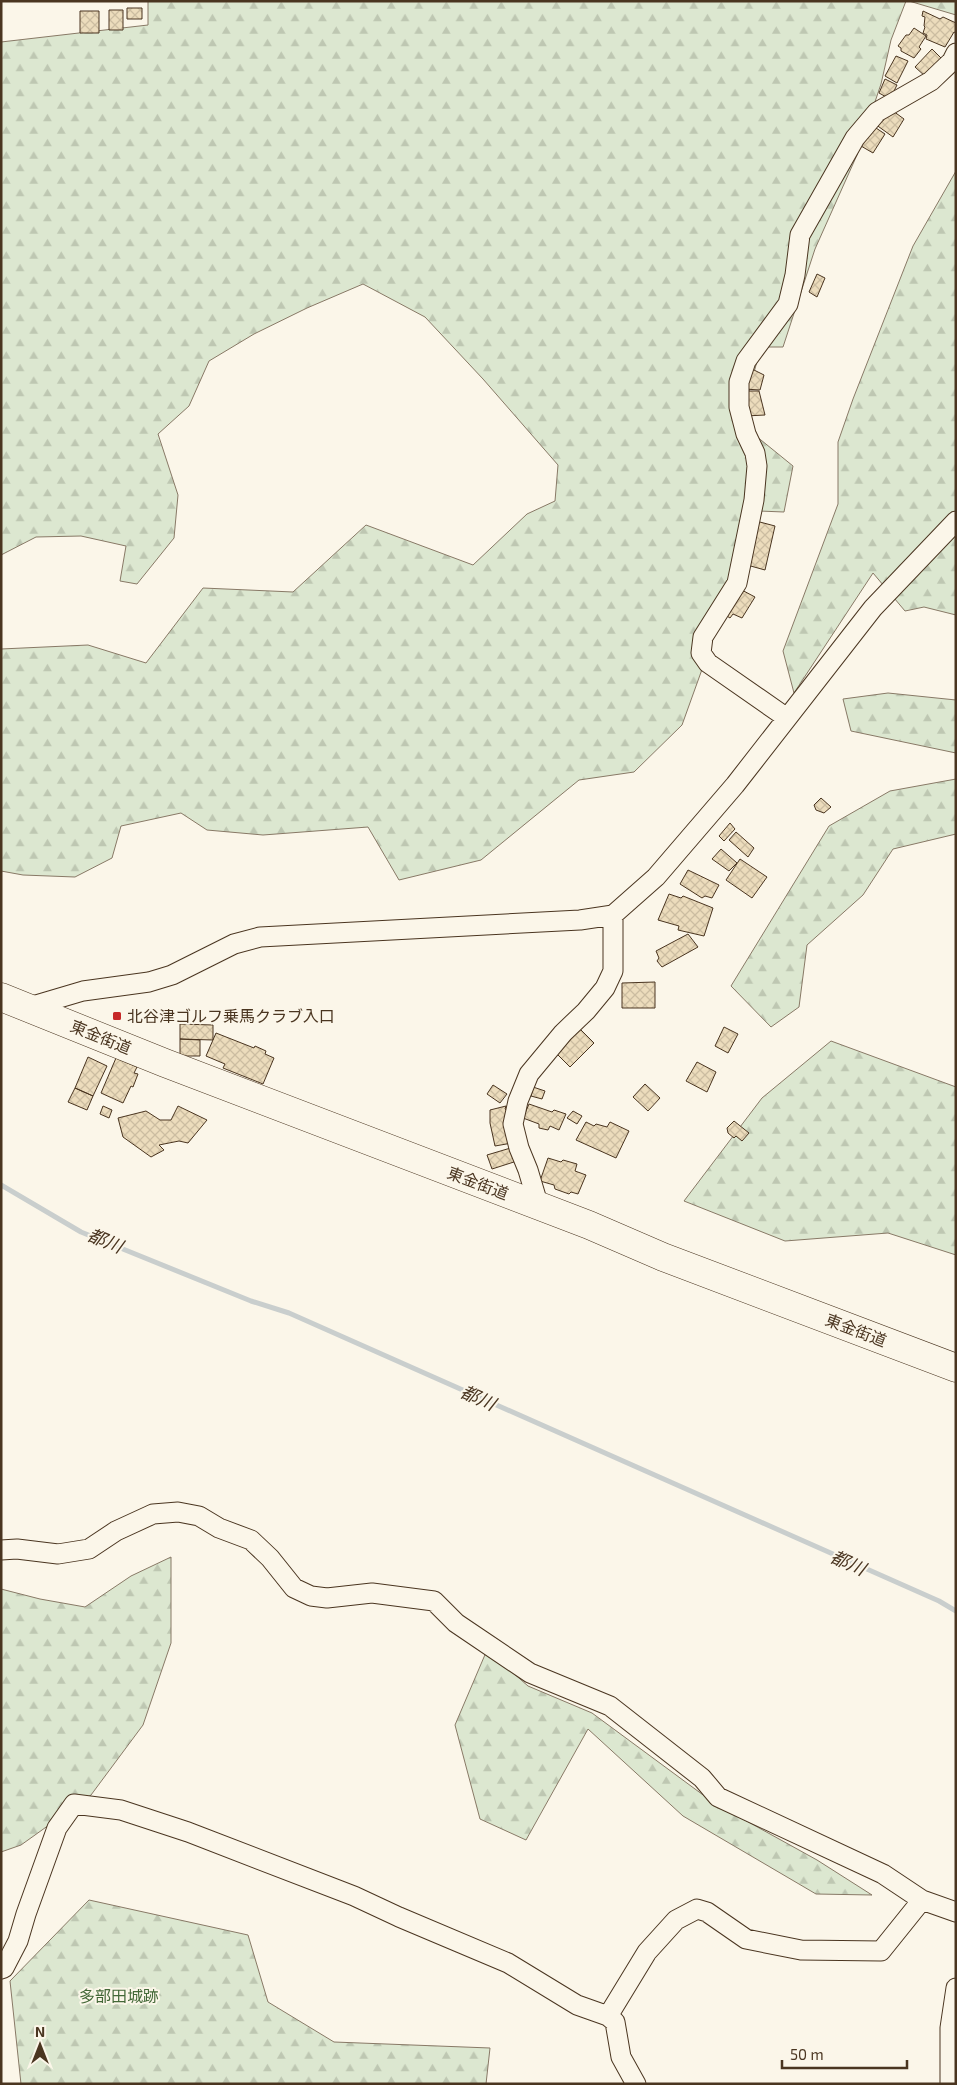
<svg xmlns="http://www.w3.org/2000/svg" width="957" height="2085" font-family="'Exo 2','Noto Sans JP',sans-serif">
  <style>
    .forest { fill: url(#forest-firs); stroke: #887966 }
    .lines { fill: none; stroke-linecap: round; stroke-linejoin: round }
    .stream { stroke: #c9cecd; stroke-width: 5 }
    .building { fill: url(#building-cross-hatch); stroke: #4a3520 }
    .minor-casing { stroke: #4a3520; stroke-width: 21 }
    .highway-casing { stroke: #4a3520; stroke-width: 29 }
    .minor { stroke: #fbf6e9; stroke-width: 19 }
    .highway { stroke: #fbf6e9; stroke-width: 28 }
    .poi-dot { fill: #c62828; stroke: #fbf6e9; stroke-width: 2 }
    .labels { text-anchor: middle; stroke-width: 4; stroke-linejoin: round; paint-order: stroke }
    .poi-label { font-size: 16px; fill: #4a3520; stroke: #fbf6e9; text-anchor: start }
    .street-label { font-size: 16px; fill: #4a3520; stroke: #fbf6e9 }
    .park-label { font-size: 16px; fill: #436837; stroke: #fbf6e9 }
    .water-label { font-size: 18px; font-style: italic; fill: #4a3520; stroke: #fbf6e9 }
  </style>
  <defs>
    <pattern id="forest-firs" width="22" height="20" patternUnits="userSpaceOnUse" patternTransform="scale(1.25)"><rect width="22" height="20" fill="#dce7d0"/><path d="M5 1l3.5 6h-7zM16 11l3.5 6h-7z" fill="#bec7b2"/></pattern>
    <pattern id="building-cross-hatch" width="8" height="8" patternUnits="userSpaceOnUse" patternTransform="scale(1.25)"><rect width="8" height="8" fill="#ecdcbc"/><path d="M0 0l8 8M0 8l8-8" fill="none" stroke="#ccbda1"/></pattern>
  </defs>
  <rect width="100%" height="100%" fill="#fbf6e9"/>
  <path class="forest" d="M 148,1 L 906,1 L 891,40 L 881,84 L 857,155 L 815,249 L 783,347 L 761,347 L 740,423 L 793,466 L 784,512 L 759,511 L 682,725 L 634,772 L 579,780 L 481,860 L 399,880 L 368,827 L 263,835 L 207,830 L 181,813 L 121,826 L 112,858 L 75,877 L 23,875 L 1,871 L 1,649 L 88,645 L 146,663 L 203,588 L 293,592 L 366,525 L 473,565 L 527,514 L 555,501 L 558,465 L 483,379 L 425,317 L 363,284 L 307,308 L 254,334 L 209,361 L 189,406 L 158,434 L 178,495 L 174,538 L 137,584 L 120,581 L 126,546 L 81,536 L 36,537 L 1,555 L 1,42 L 148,25 Z
    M 909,1 L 956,1 L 956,15 Z
    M 956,171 L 956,615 L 924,607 L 905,611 L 873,573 L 794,693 L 783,651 L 838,504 L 838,442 L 853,399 L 913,246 Z
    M 888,693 L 956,700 L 956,753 L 851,731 L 843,699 Z
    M 956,779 L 956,834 L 893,849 L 863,895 L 807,945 L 799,1007 L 771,1027 L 731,986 L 829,826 L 890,791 Z
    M 831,1041 L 956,1087 L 956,1255 L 888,1233 L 785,1241 L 684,1201 L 762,1098 Z
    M 171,1557 L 171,1643 L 143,1725 L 91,1795 L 21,1845 L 1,1852 L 1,1589 L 40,1599 L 85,1607 L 131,1576 Z
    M 487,1650 L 528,1686 L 592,1713 L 714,1803 L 817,1860 L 872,1895 L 816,1894 L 683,1816 L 588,1729 L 526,1840 L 480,1819 L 455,1725 Z
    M 89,1900 L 248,1935 L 268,2002 L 334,2042 L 490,2048 L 486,2084 L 21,2084 L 10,1981 Z"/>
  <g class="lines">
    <path class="stream" d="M 1,1185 L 81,1232 L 251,1301 L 289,1313 L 939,1601 L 956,1611"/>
  </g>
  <path class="building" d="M 127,8 L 142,8 L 142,19 L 127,19 Z
    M 109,10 L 123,10 L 123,30 L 109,30 Z
    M 80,11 L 99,11 L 99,33 L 80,33 Z
    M 923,11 L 940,19 L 943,17 L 956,23 L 956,33 L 954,32 L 945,47 L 926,39 L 927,35 L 923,33 L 925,27 L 924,26 L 925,17 L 922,16 Z
    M 914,28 L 926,36 L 919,47 L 921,49 L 914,58 L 901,51 L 901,48 L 898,46 L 906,35 L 909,35 Z
    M 932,49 L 942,59 L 926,77 L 915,67 Z
    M 896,56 L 908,61 L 897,83 L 885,76 Z
    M 885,79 L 897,85 L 890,99 L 879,93 Z
    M 893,111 L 904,119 L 893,137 L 875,124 L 879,119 L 883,121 L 886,114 Z
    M 873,126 L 885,134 L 873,153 L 861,146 Z
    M 817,274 L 825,278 L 817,297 L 809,292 Z
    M 750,368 L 764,375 L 760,390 L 744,389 Z
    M 744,391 L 759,391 L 765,415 L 745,416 Z
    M 756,521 L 775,526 L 765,570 L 747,565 Z
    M 738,588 L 755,597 L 742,618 L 733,614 L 730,618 L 724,614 Z
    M 821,798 L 831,807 L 824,813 L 816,810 L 814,805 Z
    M 730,823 L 735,829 L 724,841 L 719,836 Z
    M 736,832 L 754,848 L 748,857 L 729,840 Z
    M 721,849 L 737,863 L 729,871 L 712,859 Z
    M 740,859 L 767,877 L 752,898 L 726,880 Z
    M 688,870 L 719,885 L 712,898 L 705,896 L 702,898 L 680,884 Z
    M 669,894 L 681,898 L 683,896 L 713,908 L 704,936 L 678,930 L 679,926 L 658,920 Z
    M 688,934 L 698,947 L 662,967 L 657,961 L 659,958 L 656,951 Z
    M 655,982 L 655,1008 L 622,1008 L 622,983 Z
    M 180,1024 L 213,1025 L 213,1040 L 180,1039 Z
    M 724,1027 L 738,1034 L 728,1053 L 715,1046 Z
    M 579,1028 L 594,1043 L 570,1067 L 556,1053 Z
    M 216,1033 L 254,1048 L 255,1046 L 266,1051 L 265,1054 L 274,1058 L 263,1084 L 223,1068 L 225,1064 L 206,1056 Z
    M 180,1039 L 200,1040 L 200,1056 L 180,1056 Z
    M 88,1057 L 107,1066 L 93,1096 L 75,1088 Z
    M 116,1058 L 137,1067 L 134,1073 L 138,1074 L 133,1087 L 131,1086 L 123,1103 L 101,1093 Z
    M 697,1062 L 716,1072 L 707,1092 L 686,1081 Z
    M 645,1084 L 660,1098 L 648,1111 L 633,1097 Z
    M 493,1085 L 507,1094 L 500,1103 L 487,1094 Z
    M 533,1087 L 545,1091 L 542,1099 L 531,1096 Z
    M 75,1088 L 93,1096 L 87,1110 L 68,1102 Z
    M 529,1104 L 552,1112 L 554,1110 L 566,1114 L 559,1130 L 550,1126 L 548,1130 L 539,1128 L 539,1124 L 523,1118 Z
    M 103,1106 L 112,1110 L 109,1118 L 100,1114 Z
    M 178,1106 L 207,1120 L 188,1143 L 179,1141 L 159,1145 L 164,1150 L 151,1157 L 123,1137 L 118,1118 L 146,1111 L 160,1120 L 171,1120 Z
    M 506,1106 L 505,1109 L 510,1113 L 512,1143 L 495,1146 L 490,1123 L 490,1110 Z
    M 573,1111 L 582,1116 L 577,1124 L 567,1118 Z
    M 734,1121 L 749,1133 L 742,1141 L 736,1136 L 734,1138 L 728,1133 L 727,1128 Z
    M 586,1122 L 594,1126 L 596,1124 L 607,1127 L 610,1122 L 629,1131 L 616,1158 L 576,1140 Z
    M 514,1147 L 517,1161 L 492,1169 L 487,1155 Z
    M 548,1158 L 561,1162 L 563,1160 L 577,1164 L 575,1171 L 586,1175 L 578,1194 L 571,1192 L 569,1194 L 555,1189 L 554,1185 L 540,1181 Z"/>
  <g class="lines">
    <g class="minor-casing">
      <path id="minor" d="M 787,718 L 708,663 L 701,653 L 703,637 L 737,583 L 754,500 L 757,466 L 755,453 L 746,434 L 739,407 L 739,382 L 746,361 L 788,304 L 795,275 L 800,235 L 855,138 L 877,112 L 931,81 L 952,61 L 956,53
        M 29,1007 L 83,991 L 149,982 L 172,975 L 234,944 L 260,937 L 580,920 L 613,915 L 656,877 L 735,785 L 873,608 L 956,521
        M 539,1207 L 528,1170 L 519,1148 L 513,1124 L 518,1101 L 529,1074 L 563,1033 L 586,1011 L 605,988 L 613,971 L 613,915
        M 1,1550 L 17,1549 L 58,1554 L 89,1549 L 116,1531 L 153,1514 L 178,1512 L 199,1516 L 219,1528 L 251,1540 L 270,1558 L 294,1588 L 311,1596 L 327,1598 L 372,1593 L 434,1601 L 456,1623 L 530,1673 L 610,1706 L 702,1778 L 718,1797 L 883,1874 L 922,1900 L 956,1912
        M 1,1969 L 4,1968 L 18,1941 L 26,1914 L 57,1828 L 74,1804 L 121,1810 L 188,1832 L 354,1896 L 399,1917 L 508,1963 L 577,2005 L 608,2016 L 615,2022 L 621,2057 L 636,2084
        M 608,2016 L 647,1952 L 676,1920 L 697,1909 L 707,1912 L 746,1939 L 801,1950 L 881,1951 L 922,1900
        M 950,2084 L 950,2028 L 956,1988"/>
    </g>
    <g class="highway-casing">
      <path id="highway" d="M 1,997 L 165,1063 L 589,1225 L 663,1257 L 956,1368"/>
    </g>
    <use href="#minor" class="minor"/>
    <use href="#highway" class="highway"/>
  </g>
  <rect class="poi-dot" x="112" y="1011" width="10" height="10" rx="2.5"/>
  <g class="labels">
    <g class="poi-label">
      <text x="127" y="1022">北谷津ゴルフ乗馬クラブ入口</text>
    </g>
    <g class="street-label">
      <text transform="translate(101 1037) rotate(22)" y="6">東金街道</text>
      <text transform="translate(478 1183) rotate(21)" y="6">東金街道</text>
      <text transform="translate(856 1330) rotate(21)" y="6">東金街道</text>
    </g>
    <g class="park-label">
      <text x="119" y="2002">多部田城跡</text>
    </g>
    <g class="water-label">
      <text transform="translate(105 1241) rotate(22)" y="6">都川</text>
      <text transform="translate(478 1398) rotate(24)" y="6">都川</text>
      <text transform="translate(848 1563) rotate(24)" y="6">都川</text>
    </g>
  </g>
  <rect width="957" height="2085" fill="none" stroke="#4a3520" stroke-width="5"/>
  <g transform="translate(40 2045)" stroke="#fbf6e9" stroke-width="4" paint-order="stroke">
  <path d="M0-4L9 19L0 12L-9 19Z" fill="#4a3520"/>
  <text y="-8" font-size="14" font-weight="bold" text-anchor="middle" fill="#4a3520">N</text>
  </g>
  <path d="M782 2060v8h125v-8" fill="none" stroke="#4a3520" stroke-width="2.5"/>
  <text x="790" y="2060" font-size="15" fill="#4a3520" stroke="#fbf6e9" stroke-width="4" paint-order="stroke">50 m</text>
</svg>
